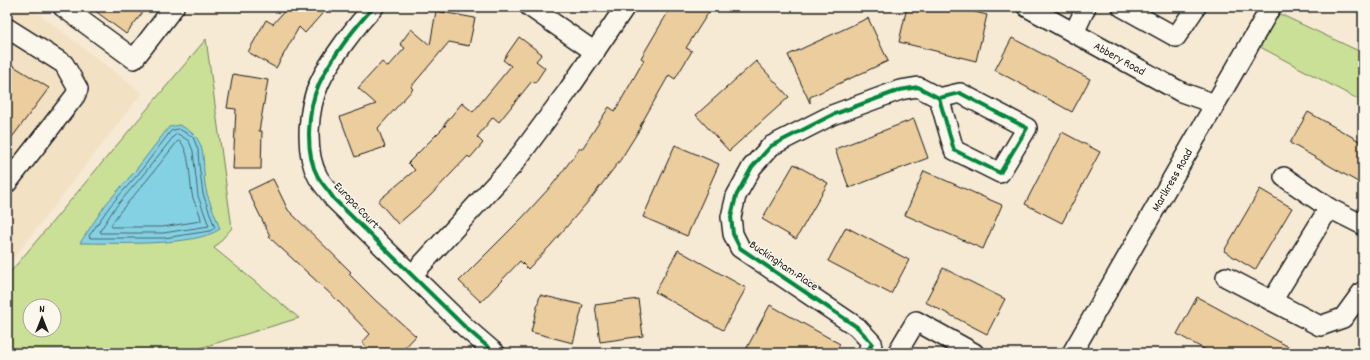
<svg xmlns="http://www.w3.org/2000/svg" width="1370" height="360" font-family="Dekko,sans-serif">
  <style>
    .built { fill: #f3e1c4 }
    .green { fill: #cae096; stroke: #737e59; fill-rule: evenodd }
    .water { fill: #85d1e4; stroke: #5b8994 }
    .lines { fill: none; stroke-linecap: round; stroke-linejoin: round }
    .shore { stroke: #46646c; stroke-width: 1 }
    .building { fill: #ebcd9e; stroke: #1c1c1c }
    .minor-casing { stroke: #1c1c1c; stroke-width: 22 }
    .minor { stroke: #fbf7ec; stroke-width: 19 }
    .cycleway-casing { stroke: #fbf7ec; stroke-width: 6 }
    .cycleway { stroke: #00873e; stroke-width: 4 }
    .labels { text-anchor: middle; stroke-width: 3; stroke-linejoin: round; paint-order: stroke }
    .street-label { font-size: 12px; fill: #1c1c1c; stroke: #fbf7ec }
  </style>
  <rect width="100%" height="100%" fill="#f6ead5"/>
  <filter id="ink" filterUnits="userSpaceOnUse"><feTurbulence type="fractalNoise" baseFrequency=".025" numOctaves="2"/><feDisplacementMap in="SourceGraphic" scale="8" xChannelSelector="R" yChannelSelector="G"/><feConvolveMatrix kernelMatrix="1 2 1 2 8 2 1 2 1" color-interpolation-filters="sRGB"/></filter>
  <g filter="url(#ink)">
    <path class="built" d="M 7,7 L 30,7 L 142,93 L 7,267 Z"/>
    <path class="green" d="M 1267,8 L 1363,53 L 1363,102 L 1249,41 Z
      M 206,39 L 232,228 L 214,248 L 299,318 L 200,348 L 197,353 L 7,353 L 7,276 ZM 30,306 L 54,306 L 54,330 L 30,330 Z"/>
    <path class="water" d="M 179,125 C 213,140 199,164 207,194 C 211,206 216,217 220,229 C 195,247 113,243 80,243 L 106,204 L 135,171 L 169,127 Z"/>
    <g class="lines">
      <path class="shore" d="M 179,129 L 193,137 L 198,150 L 199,165 L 203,194 L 215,228 L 210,231 L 164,238 L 90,238 L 89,236 L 110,206 L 139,173 L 171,131 Z
        M 178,134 L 189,141 L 193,151 L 198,196 L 209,226 L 163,233 L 101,233 L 100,231 L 114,209 L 142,176 L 174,136 Z
        M 179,141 C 191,148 189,184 193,198 C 195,205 201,213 201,221 L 162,227 L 112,227 L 111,225 L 119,213 L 147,180 L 177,142 Z"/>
    </g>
    <path class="building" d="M 90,7 L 147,7 L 126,34 Z
      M 288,7 L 328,7 L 305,33 L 299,27 L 276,68 L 248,52 L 266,20 L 273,24 Z
      M 671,7 L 712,7 L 686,48 L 692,51 L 675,79 L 669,75 L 640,126 L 641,127 L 621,159 L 592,197 L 551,245 L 528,269 L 520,261 L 481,302 L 459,281 L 522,218 L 553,184 L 580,148 L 582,149 L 609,107 L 615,111 L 644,60 L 641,58 Z
      M 907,7 L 955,7 L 987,15 L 976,61 L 899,42 Z
      M 436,11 L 475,18 L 469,46 L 449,42 L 411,87 L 413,89 L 378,128 L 385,147 L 355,157 L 340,117 L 376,104 L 358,88 L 382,62 L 388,67 L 405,48 L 400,44 L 411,29 L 430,45 Z
      M 868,18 L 888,61 L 810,97 L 810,103 L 788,55 Z
      M 519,37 L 542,54 L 536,61 L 545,68 L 535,83 L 532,81 L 499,122 L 493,117 L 477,137 L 483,143 L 470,158 L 468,156 L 429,197 L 398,224 L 378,201 L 415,170 L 408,163 L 446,125 L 443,126 L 462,103 L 473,112 L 511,66 L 503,60 Z
      M 1012,38 L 1090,79 L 1072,112 L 995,70 Z
      M 756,61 L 789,97 L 729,151 L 696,115 Z
      M 7,62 L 49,88 L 7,144 Z
      M 233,74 L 268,80 L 259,131 L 262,131 L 261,169 L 233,169 L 236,109 L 227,108 Z
      M 1308,112 L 1363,143 L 1363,185 L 1290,143 Z
      M 914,119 L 928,158 L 849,188 L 835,149 Z
      M 1062,132 L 1100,152 L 1062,223 L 1025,204 Z
      M 675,145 L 719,164 L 687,236 L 643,217 Z
      M 794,164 L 828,183 L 796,239 L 762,219 Z
      M 924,171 L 1002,205 L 983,249 L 905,215 Z
      M 273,179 L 288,210 L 351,272 L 349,274 L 376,301 L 416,336 L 400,353 L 373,353 L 362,343 L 370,334 L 337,300 L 269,237 L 270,236 L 248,191 Z
      M 1260,189 L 1292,208 L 1255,270 L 1224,251 Z
      M 846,227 L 909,260 L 891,294 L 828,261 Z
      M 678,250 L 746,288 L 723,330 L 655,292 Z
      M 943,268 L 1005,299 L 987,334 L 925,302 Z
      M 540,295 L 583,305 L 573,343 L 531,332 Z
      M 1197,297 L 1300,353 L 1211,353 L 1177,334 Z
      M 638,299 L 643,336 L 600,342 L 595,305 Z
      M 770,305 L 840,344 L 835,353 L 744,353 Z"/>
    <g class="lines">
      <g class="minor-casing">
        <g id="minor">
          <path d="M 63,7 L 134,59 L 174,7"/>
          <path d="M 374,7 C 357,24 329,61 319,84 C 308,108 304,152 318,177 C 322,184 329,191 334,199 L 466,328 L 495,353"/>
          <path d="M 530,7 L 595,52"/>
          <path id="s1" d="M 1027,7 L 1181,92 L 1215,104"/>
          <path d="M 1122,7 L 1176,37 L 1196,7"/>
          <path d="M 7,28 L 64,64 L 78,89 L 75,96 L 7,183"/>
          <path d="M 1074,33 L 1086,7"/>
          <path d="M 1329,208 L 1363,225"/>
          <path d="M 413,274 L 512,166 L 567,92 L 625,7"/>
          <path d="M 1226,277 L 1320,326 L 1343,318 L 1362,292 L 1363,293"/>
          <path d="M 1272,301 L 1329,208 L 1284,177"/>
          <path d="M 867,353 L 872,343 L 857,327 L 740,248 L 733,234 L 731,217 L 736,196 L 752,167 L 771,146 L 832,115 L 900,90 L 918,87 L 939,98 L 960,93 L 1027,128 L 1000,173 L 954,150 L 939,98"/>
          <path d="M 897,353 L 916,321 L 974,353"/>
          <path id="s2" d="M 1072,353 L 1271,7"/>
        </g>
      </g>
      <use href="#minor" class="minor"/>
      <g class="cycleway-casing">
        <path id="cycleway" d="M 374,7 C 357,24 329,61 319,84 C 308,108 304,152 318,177 C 322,184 329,191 334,199 L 466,328 L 495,353
          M 867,353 L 872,343 L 857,327 L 740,248 L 733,234 L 731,217 L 736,196 L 752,167 L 771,146 L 832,115 L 900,90 L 918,87 L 939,98 L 960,93 L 1027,128 L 1000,173 L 954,150 L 939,98"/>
      </g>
      <use href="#cycleway" class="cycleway"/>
    </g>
  </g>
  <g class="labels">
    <g class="street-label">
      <text dy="4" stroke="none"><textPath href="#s1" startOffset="106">Abbery Road</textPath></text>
      <text dy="4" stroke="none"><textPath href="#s2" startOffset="200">Marlkress Road</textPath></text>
      <text transform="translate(357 205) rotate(46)" y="4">Europa Court</text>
      <text transform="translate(784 265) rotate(34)" y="4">Buckingham Place</text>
    </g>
  </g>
  <rect width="1370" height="360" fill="none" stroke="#fbf7ec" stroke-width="24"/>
  <rect x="12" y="12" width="1346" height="336" fill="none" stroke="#1c1c1c" stroke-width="1.5" filter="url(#ink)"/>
  <g transform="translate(42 318)"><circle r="19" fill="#fbf7ec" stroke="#a29f99"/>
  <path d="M0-3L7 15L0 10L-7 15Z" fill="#1c1c1c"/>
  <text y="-6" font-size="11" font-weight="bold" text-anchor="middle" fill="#1c1c1c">N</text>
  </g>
</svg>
